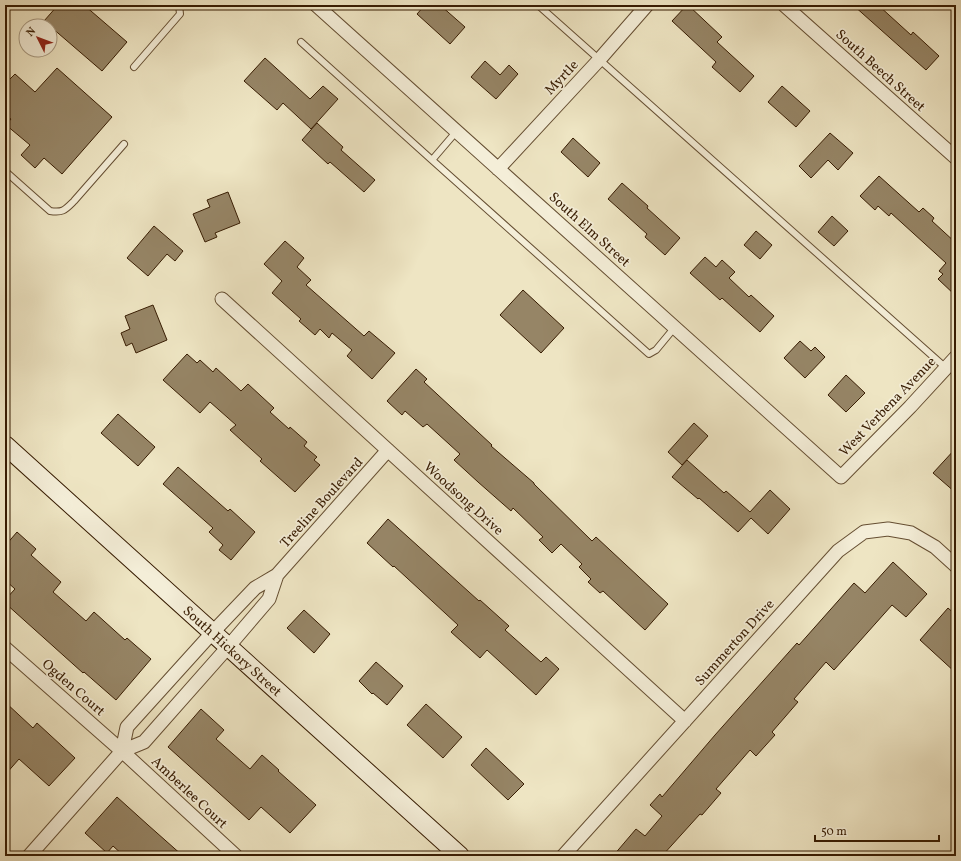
<svg xmlns="http://www.w3.org/2000/svg" width="961" height="861" font-family="Vollkorn,serif">
  <style>
    .building { fill: #968566; stroke: #371c02 }
    .lines { fill: none; stroke-linecap: round; stroke-linejoin: round }
    .lane-casing { stroke: #654e32; stroke-width: 8 }
    .street-casing { stroke: #654e32; stroke-width: 15 }
    .secondary-casing { stroke: #371c02; stroke-width: 20 }
    .lane { stroke: #f4eed8; stroke-width: 6 }
    .street { stroke: #f4eed8; stroke-width: 13 }
    .secondary { stroke: #f4eed8; stroke-width: 18 }
    .labels { text-anchor: middle; stroke-width: 3.5; stroke-linejoin: round; paint-order: stroke }
    .street-label { font-size: 14px; fill: #371c02; stroke: #f4eed8 }
  </style>
  <rect width="100%" height="100%" fill="#eee5c3"/>
  <filter id="stains"><feTurbulence type="fractalNoise" baseFrequency=".005" numOctaves="4"/><feColorMatrix values="0 0 0 0 .2 0 0 0 0 .09 0 0 0 0 .02 0 0 0 .5 -.17"/></filter>
  <radialGradient id="worn" r=".72"><stop offset=".6" stop-color="#630" stop-opacity="0"/><stop offset="1" stop-color="#630" stop-opacity=".3"/></radialGradient>
  <path class="building" d="M 58,5 L 84,5 L 127,42 L 102,71 L 44,21 Z
    M 425,5 L 440,5 L 465,27 L 450,44 L 417,14 Z
    M 687,5 L 688,5 L 722,37 L 717,42 L 754,76 L 740,92 L 712,67 L 716,62 L 672,21 Z
    M 853,5 L 878,5 L 911,35 L 913,32 L 939,56 L 926,70 Z
    M 265,58 L 310,99 L 323,86 L 338,99 L 311,129 L 283,103 L 277,110 L 244,81 Z
    M 485,61 L 500,75 L 509,65 L 518,74 L 496,99 L 471,77 Z
    M 57,68 L 112,117 L 62,174 L 44,158 L 35,168 L 21,155 L 30,145 L 6,125 L 11,119 L 5,115 L 5,84 L 15,74 L 35,92 Z
    M 782,86 L 810,111 L 796,127 L 768,102 Z
    M 317,123 L 343,147 L 341,150 L 375,180 L 364,192 L 330,162 L 328,164 L 302,140 Z
    M 830,133 L 853,153 L 838,170 L 828,160 L 811,178 L 799,166 Z
    M 573,138 L 600,163 L 588,177 L 561,152 Z
    M 879,176 L 919,212 L 923,208 L 934,218 L 932,221 L 956,243 L 956,296 L 938,279 L 943,274 L 939,271 L 946,263 L 891,213 L 889,216 L 878,206 L 875,210 L 860,196 Z
    M 622,183 L 648,206 L 647,208 L 680,238 L 665,255 L 645,237 L 647,234 L 608,199 Z
    M 228,192 L 240,223 L 215,233 L 217,237 L 205,242 L 193,214 L 210,207 L 207,200 Z
    M 832,216 L 848,231 L 834,246 L 818,232 Z
    M 154,226 L 183,251 L 175,261 L 167,254 L 148,276 L 127,258 Z
    M 756,231 L 772,245 L 760,259 L 744,245 Z
    M 285,241 L 304,258 L 297,267 L 311,280 L 306,285 L 364,336 L 369,331 L 395,353 L 372,379 L 347,356 L 352,350 L 332,333 L 329,338 L 320,329 L 315,335 L 299,321 L 301,319 L 272,293 L 282,281 L 264,264 Z
    M 705,257 L 716,267 L 722,260 L 735,272 L 729,278 L 749,297 L 751,295 L 774,316 L 760,332 L 722,298 L 720,300 L 690,273 Z
    M 523,290 L 564,328 L 541,353 L 500,315 Z
    M 153,305 L 167,340 L 136,353 L 132,343 L 126,346 L 121,333 L 130,329 L 125,316 Z
    M 800,341 L 811,351 L 815,347 L 825,357 L 805,378 L 784,358 Z
    M 187,354 L 197,363 L 200,360 L 213,372 L 216,368 L 241,391 L 248,384 L 274,408 L 270,412 L 289,429 L 290,427 L 307,442 L 304,446 L 317,457 L 314,460 L 320,465 L 295,492 L 260,461 L 262,459 L 230,430 L 236,425 L 210,402 L 200,413 L 163,380 Z
    M 416,369 L 427,379 L 424,382 L 492,445 L 491,446 L 534,483 L 534,484 L 592,541 L 596,537 L 668,604 L 645,630 L 603,591 L 600,593 L 588,582 L 591,579 L 579,567 L 582,564 L 561,544 L 552,553 L 539,540 L 543,537 L 513,508 L 511,511 L 478,482 L 454,460 L 460,454 L 427,424 L 423,427 L 405,411 L 402,415 L 387,401 Z
    M 846,375 L 865,393 L 846,412 L 828,395 Z
    M 118,414 L 155,447 L 138,466 L 101,433 Z
    M 694,423 L 708,436 L 682,465 L 668,452 Z
    M 956,448 L 956,493 L 933,473 Z
    M 687,460 L 724,493 L 726,491 L 750,512 L 770,490 L 790,509 L 768,534 L 751,518 L 738,532 L 699,498 L 698,499 L 672,477 Z
    M 178,467 L 228,511 L 230,509 L 255,532 L 231,560 L 219,550 L 223,545 L 209,532 L 213,528 L 163,484 Z
    M 388,519 L 479,601 L 480,600 L 509,626 L 505,630 L 541,662 L 546,657 L 559,669 L 536,695 L 487,650 L 480,658 L 451,632 L 458,625 L 394,566 L 393,567 L 367,543 Z
    M 17,532 L 36,549 L 31,555 L 61,582 L 53,592 L 86,621 L 94,612 L 125,640 L 127,638 L 151,659 L 116,700 L 84,672 L 83,673 L 5,603 L 5,600 L 15,589 L 5,580 L 5,546 Z
    M 893,562 L 927,594 L 906,617 L 892,605 L 834,670 L 826,662 L 794,699 L 798,702 L 772,732 L 775,735 L 756,756 L 750,750 L 716,789 L 721,793 L 702,815 L 700,814 L 662,856 L 613,856 L 636,829 L 645,836 L 662,816 L 650,805 L 660,794 L 662,797 L 715,735 L 797,643 L 799,645 L 854,583 L 865,593 Z
    M 948,608 L 956,615 L 956,673 L 920,640 Z
    M 304,610 L 330,634 L 314,653 L 287,628 Z
    M 376,662 L 403,686 L 387,705 L 373,693 L 372,694 L 359,681 Z
    M 5,702 L 33,728 L 37,723 L 75,758 L 49,786 L 19,759 L 5,775 Z
    M 426,704 L 462,737 L 443,758 L 407,725 Z
    M 201,709 L 224,730 L 216,739 L 250,769 L 262,755 L 279,770 L 278,771 L 316,805 L 290,833 L 261,807 L 249,820 L 168,747 Z
    M 486,748 L 524,784 L 508,800 L 471,765 Z
    M 117,797 L 148,825 L 183,856 L 124,856 L 113,846 L 107,853 L 85,833 Z"/>
  <g class="lines">
    <g class="lane-casing">
      <path id="lane" d="M 538,5 L 946,368
        M 301,42 L 432,160
        M 134,67 L 180,14 L 179,5
        M 456,132 L 432,160 L 649,354 L 656,350 L 675,327
        M 5,171 L 50,211 C 63,213 65,210 74,201 L 124,144"/>
    </g>
    <g class="street-casing">
      <path id="street" d="M 316,5 C 491,163 667,319 841,477 L 910,407 L 956,357
        M 784,5 L 956,158
        M 498,169 L 599,60 L 647,5
        M 222,299 L 685,721
        M 277,575 L 269,599 L 228,647 L 144,742 L 122,751 L 127,727 L 212,633 L 255,588 Z
        M 277,575 L 388,450
        M 5,648 L 122,751 L 236,856
        M 29,856 L 122,751
        M 563,856 L 838,551 L 864,532 L 888,529 L 911,533 L 935,547 L 956,566"/>
    </g>
    <g class="secondary-casing">
      <g id="secondary">
        <path id="s1" d="M 5,445 L 460,856"/>
      </g>
    </g>
    <use href="#lane" class="lane"/>
    <use href="#street" class="street"/>
    <use href="#secondary" class="secondary"/>
  </g>
  <g class="labels">
    <g class="street-label">
      <text transform="translate(881 70) rotate(42)" y="5">South Beech Street</text>
      <text transform="translate(561 77) rotate(-47)" y="5">Myrtle</text>
      <text transform="translate(590 229) rotate(42)" y="5">South Elm Street</text>
      <text transform="translate(887 406) rotate(-46)" y="5">West Verbena Avenue</text>
      <text transform="translate(464 498) rotate(42)" y="5">Woodsong Drive</text>
      <text transform="translate(321 502) rotate(-48)" y="5">Treeline Boulevard</text>
      <text transform="translate(734 642) rotate(-48)" y="5">Summerton Drive</text>
      <text dy="5" stroke="none"><textPath href="#s1" startOffset="307">South Hickory Street</textPath></text>
      <text transform="translate(74 687) rotate(41)" y="5">Ogden Court</text>
      <text transform="translate(190 792) rotate(43)" y="5">Amberlee Court</text>
    </g>
  </g>
  <rect width="961" height="861" fill="none" stroke="#eee5c3" stroke-width="20"/>
  <rect x="6" y="6" width="949" height="849" fill="none" stroke="#371c02" stroke-width="2"/>
  <rect x="10" y="10" width="941" height="841" fill="none" stroke="#371c02"/>
  <g transform="translate(38 38) rotate(312)"><circle r="19" fill="#f4eed8" stroke="#a89a82"/>
  <path d="M0-3L7 15L0 10L-7 15Z" fill="#8f2418"/>
  <text y="-6" font-size="11" font-weight="bold" text-anchor="middle" fill="#371c02">N</text>
  </g>
  <path d="M815 835v6h124v-6" fill="none" stroke="#371c02" stroke-width="2"/>
  <text x="821" y="835" font-size="12" fill="#371c02" stroke="#f4eed8" stroke-width="3" paint-order="stroke">50 m</text>
  <rect width="100%" height="100%" filter="url(#stains)"/>
  <rect width="100%" height="100%" fill="url(#worn)"/>
</svg>
